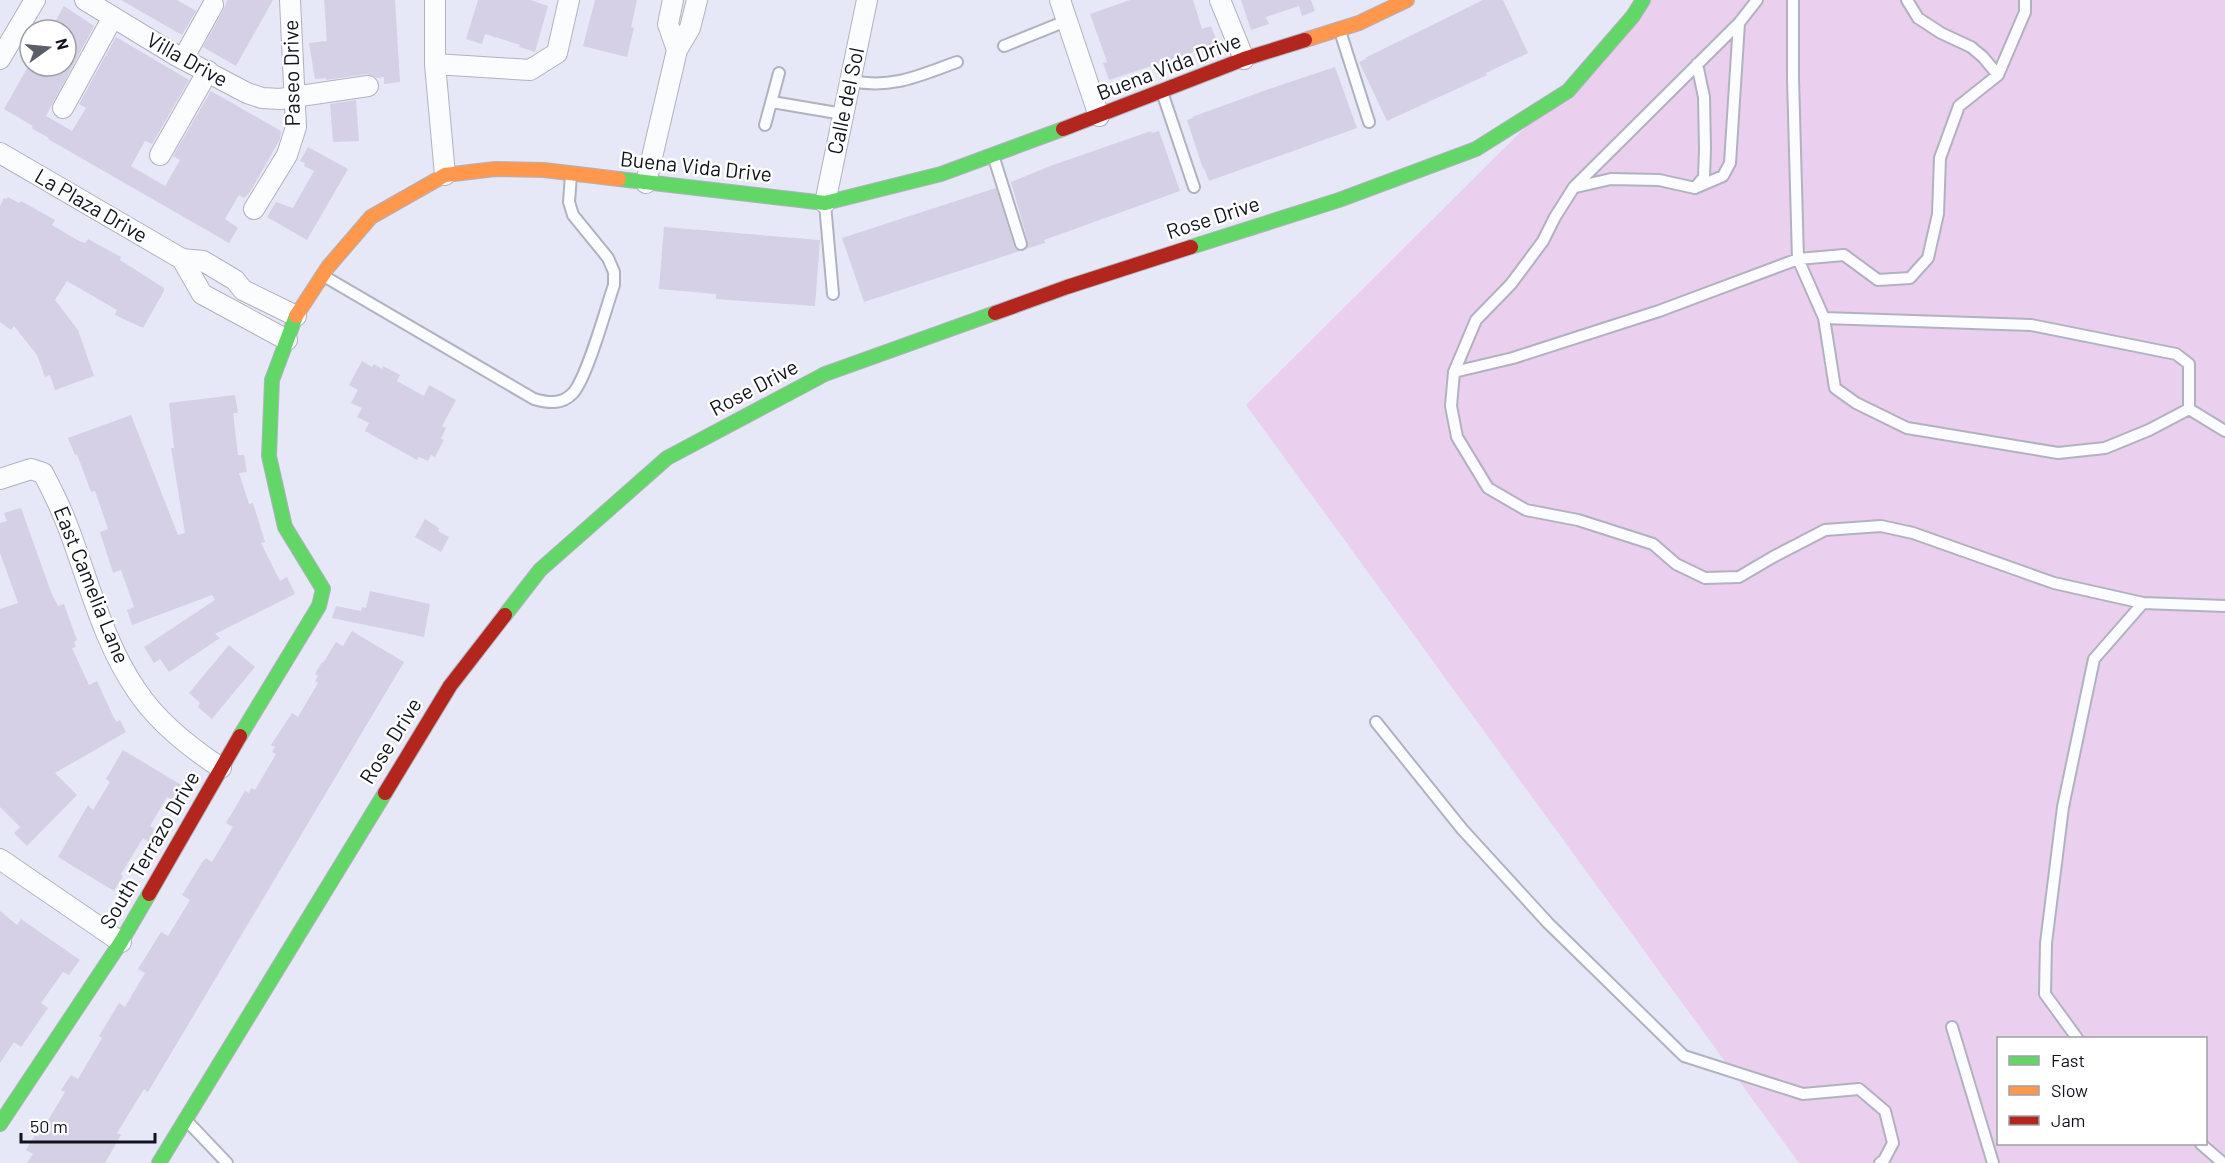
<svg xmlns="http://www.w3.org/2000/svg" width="2225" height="1163" font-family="Barlow,sans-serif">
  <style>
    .green { fill: #eacfef; fill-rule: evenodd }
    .building { fill: #d5d0e5 }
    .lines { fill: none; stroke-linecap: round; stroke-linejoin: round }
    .lane-casing { stroke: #b1b2bf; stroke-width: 14 }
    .street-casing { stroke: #b1b2bf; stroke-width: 22 }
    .fast-casing { stroke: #b1b2bf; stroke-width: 16 }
    .slow-casing { stroke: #b1b2bf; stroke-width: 16 }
    .jam-casing { stroke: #b1b2bf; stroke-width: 16 }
    .lane { stroke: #fbfcfe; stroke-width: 10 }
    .street { stroke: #fbfcfe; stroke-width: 20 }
    .fast { stroke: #63d668; stroke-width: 14 }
    .slow { stroke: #ff974d; stroke-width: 14 }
    .jam { stroke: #b3261e; stroke-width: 14 }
    .labels { text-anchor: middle; stroke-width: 5; stroke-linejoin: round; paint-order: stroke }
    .street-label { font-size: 21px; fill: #10121d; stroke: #fff }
  </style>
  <rect width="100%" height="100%" fill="#e6e8f7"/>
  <path class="green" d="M 1636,0 L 2225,0 L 2225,1163 L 1799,1163 L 1246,405 L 1613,40 ZM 1998,1038 L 2206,1038 L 2206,1144 L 1998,1144 Z"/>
  <path class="building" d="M 121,0 L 177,0 L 196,11 L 182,35 Z
    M 227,0 L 273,0 L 236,66 L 203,47 L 223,11 Z
    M 324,0 L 395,0 L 400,82 L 384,84 L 384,77 L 377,78 L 367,74 L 326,80 L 326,78 L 315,79 L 309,43 L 327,41 Z
    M 478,0 L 530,0 L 548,6 L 535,52 L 519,47 L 520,45 L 485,34 L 482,44 L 466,39 Z
    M 595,0 L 637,0 L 631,27 L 634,28 L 627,57 L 583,46 Z
    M 1130,0 L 1193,0 L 1202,29 L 1211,26 L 1218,44 L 1109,80 L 1103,63 L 1107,62 L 1090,14 Z
    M 1241,0 L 1311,0 L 1315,11 L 1302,16 L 1299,6 L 1266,17 L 1269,24 L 1251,30 Z
    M 1483,0 L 1503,0 L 1528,53 L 1486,73 L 1487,75 L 1387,121 L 1359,62 L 1366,59 L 1365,58 Z
    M 64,6 L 94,26 L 46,116 L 72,131 L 86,108 L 79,104 L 116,37 L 189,80 L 152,144 L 145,141 L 131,166 L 165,186 L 180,160 L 173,156 L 211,91 L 281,131 L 280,139 L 250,192 L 244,198 L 239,195 L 225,219 L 238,228 L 229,243 L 48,139 L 49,138 L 31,128 L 33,126 L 4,109 L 30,63 L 30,66 L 66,66 L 66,30 L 50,30 Z
    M 1335,67 L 1357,128 L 1209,181 L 1204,168 L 1203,169 L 1187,120 L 1193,118 L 1192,117 L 1269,89 Z
    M 356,100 L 359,141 L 333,142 L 330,104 Z
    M 1151,131 L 1152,133 L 1159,131 L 1180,191 L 1044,240 L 1045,243 L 1026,249 L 1028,242 L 1011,182 L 1053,165 Z
    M 308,147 L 348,169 L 307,240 L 267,217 L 276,202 L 293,208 L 314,171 L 304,166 L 305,163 L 300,161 Z
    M 996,188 L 1014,246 L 1020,251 L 864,302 L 842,238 Z
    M 8,197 L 19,203 L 21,201 L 55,220 L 52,225 L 79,241 L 85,243 L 88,239 L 121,257 L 120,260 L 164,288 L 164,291 L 143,328 L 115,315 L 117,310 L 67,281 L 55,300 L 78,330 L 94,376 L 55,390 L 50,375 L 45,377 L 37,355 L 14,326 L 11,330 L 0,322 L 0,206 L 4,198 L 6,199 Z
    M 664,227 L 820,240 L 815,306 L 716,299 L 716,294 L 659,289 Z
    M 362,361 L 372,367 L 374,364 L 382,369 L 383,366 L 400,375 L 397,381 L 424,396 L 429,385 L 456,400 L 442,426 L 446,428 L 441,439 L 444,440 L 435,457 L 431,455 L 428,461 L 419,457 L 417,460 L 365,431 L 369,423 L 357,417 L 362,408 L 351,403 L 358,390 L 349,385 Z
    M 235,395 L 238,413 L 233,413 L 238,455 L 244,455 L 247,472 L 239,473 L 249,504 L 253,503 L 265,542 L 261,543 L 280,581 L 287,577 L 295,594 L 215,634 L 220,638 L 169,672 L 160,659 L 154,663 L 144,647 L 215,600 L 212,595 L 132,625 L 127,610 L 134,607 L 121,570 L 113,573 L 100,532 L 108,529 L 95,491 L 91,492 L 77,454 L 75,455 L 68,438 L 131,415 L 178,535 L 185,533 L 171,448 L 174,448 L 169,403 Z
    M 21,508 L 51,592 L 58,606 L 64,604 L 77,640 L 74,642 L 76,647 L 72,648 L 89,685 L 97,681 L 114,718 L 117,722 L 120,720 L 126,732 L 55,773 L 77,795 L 27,846 L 14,833 L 20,827 L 0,807 L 0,609 L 18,603 L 0,553 L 0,523 L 7,521 L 4,513 Z
    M 425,519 L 439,528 L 438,531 L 449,537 L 441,552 L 415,537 Z
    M 370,591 L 430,604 L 424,637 L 332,618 L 336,606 L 361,611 L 362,607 L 366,608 Z
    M 352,631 L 404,662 L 148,1092 L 144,1089 L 117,1133 L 121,1135 L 105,1163 L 27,1163 L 33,1154 L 26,1150 L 35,1135 L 38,1137 L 65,1092 L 61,1090 L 71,1075 L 78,1079 L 102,1038 L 99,1036 L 119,1003 L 125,1007 L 145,973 L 138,969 L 161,932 L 168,936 L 190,900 L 182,895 L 203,861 L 206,858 L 212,862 L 233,827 L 226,823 L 245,791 L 249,793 L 251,788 L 255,790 L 276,754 L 272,752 L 275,747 L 271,745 L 292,713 L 298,717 L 318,683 L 315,681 L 318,676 L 315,674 L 322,662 L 323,663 L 336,642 L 343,646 Z
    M 229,645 L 255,667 L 212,719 L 198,707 L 200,703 L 189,693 Z
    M 123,750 L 183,786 L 174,801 L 167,797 L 150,826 L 157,830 L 150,843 L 143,838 L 121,874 L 123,876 L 114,891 L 58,857 L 88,805 L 93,810 L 110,782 L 106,779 Z
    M 0,911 L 17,925 L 21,919 L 80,960 L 69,975 L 63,972 L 41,1003 L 48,1008 L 21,1047 L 14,1042 L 0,1063 Z"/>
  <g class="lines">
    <g class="lane-casing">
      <path id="lane" d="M 1757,0 L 1739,23 L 1574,187 L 1555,217 L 1543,241 L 1511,284 L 1476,320 L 1454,372 L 1451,406 L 1457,437 L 1488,488 L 1526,510 L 1578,520 L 1653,544 L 1676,564 L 1705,578 L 1739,577 L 1773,557 L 1825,530 L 1881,526 L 1913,533 L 2054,583 L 2143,603 L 2225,606
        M 1793,0 L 1793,78 L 1798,259 L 1824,318 L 1835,388 L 1856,403 L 1907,428 L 2058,453 L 2105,448 L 2149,430 L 2189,409
        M 1907,0 L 1918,18 L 1941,33 L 1971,47 L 1983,57 L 1998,75
        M 1340,31 L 1369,122
        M 1004,46 L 1066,21
        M 851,81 C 893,89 918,76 957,62
        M 1162,92 L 1194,187
        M 772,102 L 843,114
        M 765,125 L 779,73
        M 993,155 L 1021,244
        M 1576,187 L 1611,179 L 1659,180 L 1695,188 L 1704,177 L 1705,149 L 1704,97 L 1697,64
        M 1695,188 L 1723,176 L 1730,163 L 1739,23
        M 825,204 L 833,294
        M 322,275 L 534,399 C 548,403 562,405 573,393 C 587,378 606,308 614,285 L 614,272 L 608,258 L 573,215 L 569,202 L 571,175
        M 1824,318 L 2031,325 L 2176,354 L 2189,364 L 2189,409 L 2225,431
        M 1454,372 L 1513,358 L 1659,311 L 1798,259 L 1844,255 L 1878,280 L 1910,278 L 1928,258 L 1938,214 L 1940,158 L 1959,106 L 1998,75 L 2025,12 L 2025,0
        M 1376,722 L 1462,829 L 1548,923 L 1684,1056 L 1803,1094 L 1859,1089 L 1885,1111 L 1893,1143 L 1884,1160 L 1880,1163
        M 1952,1027 L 1993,1163
        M 2077,1038 L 2045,994 L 2046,943 L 2063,807 L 2094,659 L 2143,603
        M 186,1120 L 227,1163
        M 2201,1144 L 2223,1163"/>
    </g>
    <g class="street-casing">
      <path id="street" d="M 85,0 L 177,56 L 247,93 L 262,98 L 280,99 L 368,86
        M 435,0 L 435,64 L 445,175
        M 673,0 L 668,24 L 677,50
        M 1060,0 L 1099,116
        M 1220,0 L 1244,59
        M 0,59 L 35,0
        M 183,59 L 213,5
        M 435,64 L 530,70 L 557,53 L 569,0
        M 63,108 L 113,17
        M 0,153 L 182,259 L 203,261 L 235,280 L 243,290 L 296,316
        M 160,155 L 208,71
        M 646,183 L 677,50 L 690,28 L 697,0
        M 825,203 L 867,0
        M 254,209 L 287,155 L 296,127 L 290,0
        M 182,259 L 202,294 L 287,340
        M 0,479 L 31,469 L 43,473 C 52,490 61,508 68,527 C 89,582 103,642 137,691 C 157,721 192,749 221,768
        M 0,859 L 121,942"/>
    </g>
    <g class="fast-casing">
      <path id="fast" d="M 619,179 L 825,203 L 941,174 L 1063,129
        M 1191,247 L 1339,200 L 1476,149 L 1568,91 L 1633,16 L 1643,0
        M 505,615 L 540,570 L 667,458 L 825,374 L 995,313
        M 240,736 L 319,606 L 323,589 L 285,527 L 269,456 L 272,380 L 296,316
        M 0,1124 L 121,942 L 149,894
        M 159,1163 L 385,793"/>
    </g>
    <g class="slow-casing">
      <path id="slow" d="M 1305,40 L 1359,23 L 1407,0
        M 296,316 L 328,267 L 371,217 L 445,175 L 495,169 L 544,170 L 619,179"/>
    </g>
    <g class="jam-casing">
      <path id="jam" d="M 1063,129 L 1244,59 L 1305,40
        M 995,313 L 1067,287 L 1191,247
        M 385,793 L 450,686 L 505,615
        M 149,894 L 240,736"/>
    </g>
    <use href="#lane" class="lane"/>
    <use href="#street" class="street"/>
    <use href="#fast" class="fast"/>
    <use href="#slow" class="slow"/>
    <use href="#jam" class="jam"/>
  </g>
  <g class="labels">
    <g class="street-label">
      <text transform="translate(187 60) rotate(29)" y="7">Villa Drive</text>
      <text transform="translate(1169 67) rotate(-21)" y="7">Buena Vida Drive</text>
      <text transform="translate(292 73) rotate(-91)" y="7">Paseo Drive</text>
      <text transform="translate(846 101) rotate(-78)" y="7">Calle del Sol</text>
      <text transform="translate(696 167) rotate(6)" y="7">Buena Vida Drive</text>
      <text transform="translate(91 206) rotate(30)" y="7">La Plaza Drive</text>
      <text transform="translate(1213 218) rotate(-18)" y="7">Rose Drive</text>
      <text transform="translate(754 388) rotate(-28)" y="7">Rose Drive</text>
      <text transform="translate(91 585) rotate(68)" y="7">East Camelia Lane</text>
      <text transform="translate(391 741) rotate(-58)" y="7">Rose Drive</text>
      <text transform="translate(150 850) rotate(-60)" y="7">South Terrazo Drive</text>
    </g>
  </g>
  <rect x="1997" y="1037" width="210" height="108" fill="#ffffff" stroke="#9fa0a5" stroke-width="1.5"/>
  <rect x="2009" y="1056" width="30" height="9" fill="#63d668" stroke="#9fa0a5" stroke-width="1.5"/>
  <text x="2051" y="1067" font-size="18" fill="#10121d">Fast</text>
  <rect x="2009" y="1086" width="30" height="9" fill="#ff974d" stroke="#9fa0a5" stroke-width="1.5"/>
  <text x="2051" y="1097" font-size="18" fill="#10121d">Slow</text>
  <rect x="2009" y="1116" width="30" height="9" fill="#b3261e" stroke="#9fa0a5" stroke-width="1.5"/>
  <text x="2051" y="1127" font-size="18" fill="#10121d">Jam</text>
  <g transform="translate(48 48) rotate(75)"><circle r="28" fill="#ffffff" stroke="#9fa0a5" stroke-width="1.5"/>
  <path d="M0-4.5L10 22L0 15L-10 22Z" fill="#5b5d69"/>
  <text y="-9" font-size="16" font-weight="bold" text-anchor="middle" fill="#10121d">N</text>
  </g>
  <path d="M21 1133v9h134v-9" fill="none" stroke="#10121d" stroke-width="3"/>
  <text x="30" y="1133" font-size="18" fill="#10121d" stroke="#ffffff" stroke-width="4.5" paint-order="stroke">50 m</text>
</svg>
